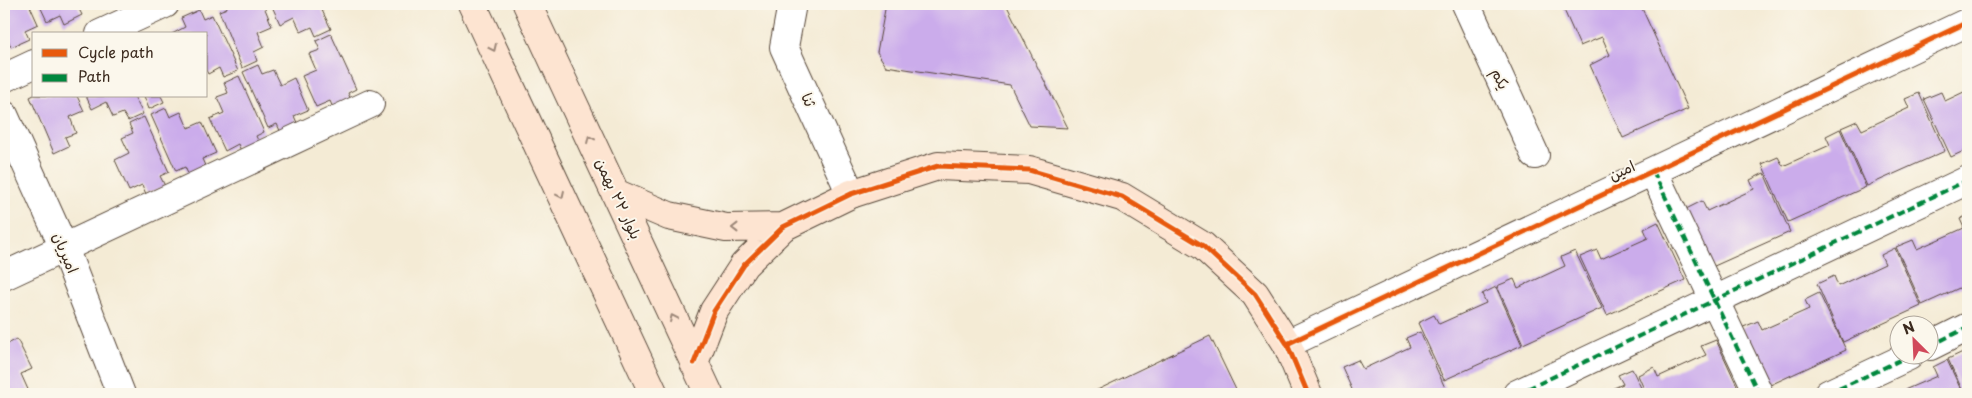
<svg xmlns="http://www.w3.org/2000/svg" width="1972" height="398" font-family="'Playpen Sans','Playpen Sans Arabic',sans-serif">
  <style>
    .building { fill: #cbaceb }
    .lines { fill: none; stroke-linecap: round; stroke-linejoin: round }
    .street-casing { stroke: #574739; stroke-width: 30 }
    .secondary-casing { stroke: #574739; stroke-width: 30 }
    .street { stroke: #fff; stroke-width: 28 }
    .secondary { stroke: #fde4d1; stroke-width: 28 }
    .quiet { stroke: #00873e; stroke-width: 4; stroke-dasharray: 8 4; stroke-linecap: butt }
    .cycleway-casing { stroke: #fbf7ec; stroke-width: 8 }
    .cycleway { stroke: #e8590c; stroke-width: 5 }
    .oneway { stroke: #9c8778 }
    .labels { text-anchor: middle; stroke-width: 4; stroke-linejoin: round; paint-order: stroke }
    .street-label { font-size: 15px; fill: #3b2a1e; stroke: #fbf7ec }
  </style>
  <rect width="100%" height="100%" fill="#fbf7ec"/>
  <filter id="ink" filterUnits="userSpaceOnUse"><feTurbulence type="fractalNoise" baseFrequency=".02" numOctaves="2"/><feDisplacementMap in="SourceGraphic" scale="10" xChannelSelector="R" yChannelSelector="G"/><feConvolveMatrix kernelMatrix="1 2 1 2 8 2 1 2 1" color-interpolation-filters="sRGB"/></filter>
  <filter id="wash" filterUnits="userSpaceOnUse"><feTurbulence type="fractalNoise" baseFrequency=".0096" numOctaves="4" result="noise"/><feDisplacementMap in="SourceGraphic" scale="20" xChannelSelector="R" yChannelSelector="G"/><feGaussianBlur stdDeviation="1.12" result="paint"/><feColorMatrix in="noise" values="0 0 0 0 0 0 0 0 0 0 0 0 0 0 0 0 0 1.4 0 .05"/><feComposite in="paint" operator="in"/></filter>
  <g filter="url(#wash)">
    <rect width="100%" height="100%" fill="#f4ebd5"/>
    <g id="blocks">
      <path class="building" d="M 4,4 L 29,4 L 38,24 L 25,30 L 29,39 L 11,47 L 7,37 L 4,38 Z
        M 39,4 L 84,4 L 78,7 L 82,15 L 64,24 L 60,15 L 47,21 Z
        M 226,4 L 263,4 L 272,26 L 258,32 L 264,47 L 254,52 L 257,61 L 242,68 L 219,11 L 227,8 Z
        M 271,4 L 319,4 L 331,29 L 316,36 L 312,27 L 301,32 L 294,17 L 280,24 Z
        M 886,4 L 1006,4 L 1068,128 L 1030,126 L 1010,85 L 886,66 L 877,52 Z
        M 1579,4 L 1640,4 L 1688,109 L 1623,138 L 1590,65 L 1610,55 L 1602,37 L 1580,46 L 1564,10 Z
        M 199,10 L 203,19 L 212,15 L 238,71 L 223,77 L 219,68 L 208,74 L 206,70 L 206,34 L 172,34 L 185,27 L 181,18 Z
        M 331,34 L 356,89 L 348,93 L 352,102 L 334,110 L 330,101 L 316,107 L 302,76 L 316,70 L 309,54 L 320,50 L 316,41 Z
        M 258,65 L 262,74 L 273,70 L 280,85 L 294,78 L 308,110 L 294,116 L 298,125 L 281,133 L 277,124 L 268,128 L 243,72 Z
        M 239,76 L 264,132 L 256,136 L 260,145 L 242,153 L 238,144 L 225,151 L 210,119 L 224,113 L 217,97 L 228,93 L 224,83 Z
        M 1968,90 L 1968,149 L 1951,157 L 1924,99 L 1941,92 L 1945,101 Z
        M 1919,93 L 1945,151 L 1867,186 L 1841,128 L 1857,121 L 1862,130 L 1909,108 L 1905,99 Z
        M 34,95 L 77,96 L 84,111 L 70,117 L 76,133 L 65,137 L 69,146 L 54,153 L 30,97 Z
        M 86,96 L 134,96 L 143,114 L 128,121 L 123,113 L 113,117 L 106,102 L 92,109 Z
        M 144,96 L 161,96 L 164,102 L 149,109 Z
        M 166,108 L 170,117 L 181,112 L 188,128 L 202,122 L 216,153 L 202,159 L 206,168 L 189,176 L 185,167 L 176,171 L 151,115 Z
        M 144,117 L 169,172 L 160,176 L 165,186 L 146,194 L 142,185 L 129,191 L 115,160 L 129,153 L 122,138 L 133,133 L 129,124 Z
        M 1840,129 L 1866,187 L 1788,222 L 1762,164 L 1778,157 L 1783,166 L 1830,145 L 1826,136 Z
        M 1764,173 L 1790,232 L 1712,267 L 1686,209 L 1702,201 L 1707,211 L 1754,189 L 1750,180 Z
        M 1968,215 L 1968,284 L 1922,305 L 1896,247 L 1913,240 L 1917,249 L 1964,228 L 1960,219 Z
        M 1658,222 L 1685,280 L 1607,315 L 1580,257 L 1597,250 L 1601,259 L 1648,238 L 1644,229 Z
        M 1895,248 L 1921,306 L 1843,342 L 1817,284 L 1834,276 L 1838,286 L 1885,264 L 1881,255 Z
        M 1575,251 L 1602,308 L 1523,344 L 1497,286 L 1514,279 L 1518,288 L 1565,266 L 1561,257 Z
        M 1496,287 L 1522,345 L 1444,380 L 1418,323 L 1434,315 L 1439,324 L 1486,303 L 1482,294 Z
        M 1819,293 L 1846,350 L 1768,386 L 1741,328 L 1758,321 L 1762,330 L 1809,309 L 1805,300 Z
        M 1420,332 L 1446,390 L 1436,394 L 1354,394 L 1342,367 L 1358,360 L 1363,369 L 1410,347 L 1406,338 Z
        M 1210,336 L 1238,394 L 1089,394 Z
        M 17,339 L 32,369 L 21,374 L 30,394 L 4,394 L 4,346 Z
        M 1716,340 L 1741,394 L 1646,394 L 1638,375 L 1654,367 L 1658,377 L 1706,355 L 1701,346 Z
        M 1965,351 L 1968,359 L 1968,394 L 1964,394 L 1948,359 Z
        M 1947,360 L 1963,394 L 1895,394 L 1937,376 L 1933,367 Z
        M 1632,369 L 1644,394 L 1600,394 L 1623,384 L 1618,375 Z
        M 1886,388 L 1889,394 L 1871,394 Z"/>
    </g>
  </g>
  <g filter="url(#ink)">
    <use href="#blocks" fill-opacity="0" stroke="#574739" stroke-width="1"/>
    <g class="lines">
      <g class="street-casing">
        <path id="street" d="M 792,4 L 784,47 L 851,194
          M 1466,4 L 1535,155
          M 100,34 L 165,4
          M 4,78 L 34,64
          M 4,115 L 64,248 L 121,394
          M 1653,171 L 1759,394
          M 4,276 L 370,104
          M 1287,344 L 1968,22
          M 1930,346 L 1968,327
          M 1517,394 L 1968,180
          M 1828,394 L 1909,356"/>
      </g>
      <g class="secondary-casing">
        <path id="secondary" d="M 472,4 L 654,394
          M 527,4 L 709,394
          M 615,193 L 669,216 L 726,228 L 783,227
          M 694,363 L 714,311 L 744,265 L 783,227 L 851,194 L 938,166 L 1029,170 L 1122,197 L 1203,246 L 1255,294 L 1287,344 L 1308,394"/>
      </g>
      <use href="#street" class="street"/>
      <use href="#secondary" class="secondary"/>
      <path class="quiet" d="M 1653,171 L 1759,394
        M 1930,346 L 1968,327
        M 1517,394 L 1968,180
        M 1828,394 L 1909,356"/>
      <g class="cycleway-casing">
        <path id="cycleway" d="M 1287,344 L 1968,22
          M 694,363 L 714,311 L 744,265 L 783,227 L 851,194 L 938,166 L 1029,170 L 1122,197 L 1203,246 L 1255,294 L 1287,344 L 1308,394"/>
      </g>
      <use href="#cycleway" class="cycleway"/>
    </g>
    <defs><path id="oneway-chevron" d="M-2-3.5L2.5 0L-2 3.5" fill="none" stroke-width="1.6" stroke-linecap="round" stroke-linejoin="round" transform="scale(1.25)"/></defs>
    <g class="oneway">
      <use href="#oneway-chevron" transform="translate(493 48) rotate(65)"/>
      <use href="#oneway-chevron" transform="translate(590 139) rotate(-115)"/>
      <use href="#oneway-chevron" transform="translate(561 195) rotate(65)"/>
      <use href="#oneway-chevron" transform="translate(735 228) rotate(180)"/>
      <use href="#oneway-chevron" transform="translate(673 318) rotate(-115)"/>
    </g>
  </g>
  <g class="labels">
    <g class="street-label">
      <text transform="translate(1500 79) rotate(65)" y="5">یکم</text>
      <text transform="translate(808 100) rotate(66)" y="5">ثنا</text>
      <text transform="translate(1622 171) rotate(-25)" y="5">امین</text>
      <text transform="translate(618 199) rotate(65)" y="5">بلوار ۲۲ بهمن</text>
      <text transform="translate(65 253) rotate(67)" y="5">امیریان</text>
    </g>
  </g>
  <rect width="1972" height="398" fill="none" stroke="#fbf7ec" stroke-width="20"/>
  <rect x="32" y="32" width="175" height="65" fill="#fbf7ec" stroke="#aea59a"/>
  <rect x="42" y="49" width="25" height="8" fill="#e8590c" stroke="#aea59a"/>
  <text x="78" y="58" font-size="15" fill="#3b2a1e">Cycle path</text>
  <rect x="42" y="74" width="25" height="8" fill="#00873e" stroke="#aea59a"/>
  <text x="78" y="82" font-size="15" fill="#3b2a1e">Path</text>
  <g transform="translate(1914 340) rotate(336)"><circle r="24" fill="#fbf7ec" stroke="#aea59a"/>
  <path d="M0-4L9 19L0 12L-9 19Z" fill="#d1495b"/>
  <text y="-8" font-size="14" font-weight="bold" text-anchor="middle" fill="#3b2a1e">N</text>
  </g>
</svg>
